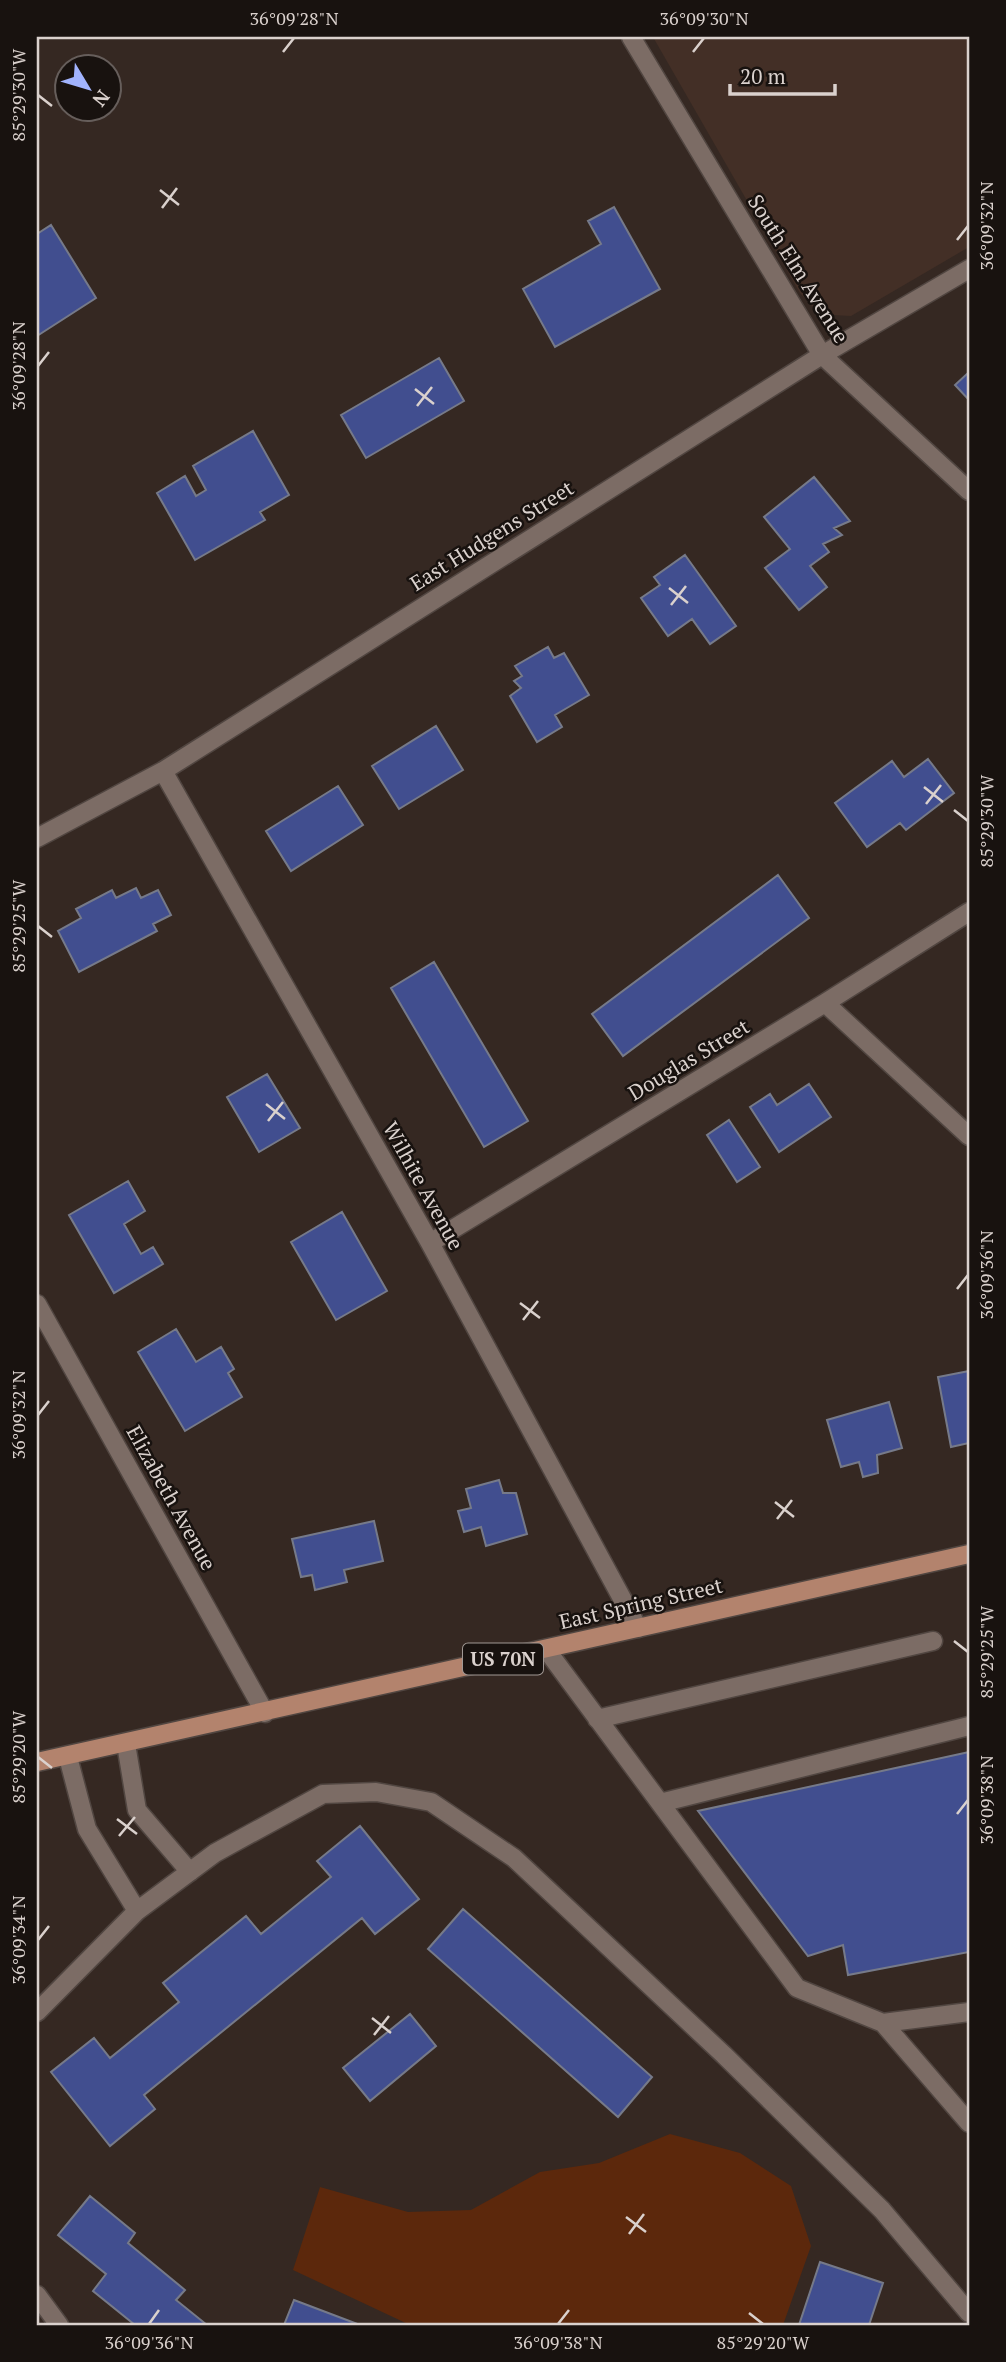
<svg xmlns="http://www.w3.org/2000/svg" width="1006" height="2362" font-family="'PT Serif',serif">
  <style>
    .built { fill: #432f26 }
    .green { fill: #5c280c }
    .building { fill: #414e8f; stroke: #767a89; stroke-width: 2 }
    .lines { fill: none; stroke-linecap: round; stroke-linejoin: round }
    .minor-casing { stroke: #514641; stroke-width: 21 }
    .major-casing { stroke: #514641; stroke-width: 21 }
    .minor { stroke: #7c6c65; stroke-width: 18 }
    .major { stroke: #b3836d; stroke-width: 18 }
    .ticks { fill: none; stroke: #dad1cd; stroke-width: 2.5 }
    .labels { text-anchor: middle; stroke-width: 5; stroke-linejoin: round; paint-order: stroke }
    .shield { fill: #18120f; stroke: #a09894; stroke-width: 2 }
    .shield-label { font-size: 19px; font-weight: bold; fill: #dad1cd }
    .street-label { font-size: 21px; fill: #dad1cd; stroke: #18120f }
    .neatline { fill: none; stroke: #dad1cd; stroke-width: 2.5 }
    .ticks-label { font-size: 18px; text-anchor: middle; fill: #dad1cd }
  </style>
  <rect width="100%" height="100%" fill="#352822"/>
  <path class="built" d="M 653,37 L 969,37 L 969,247 L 851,316 L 833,315 L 815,309 L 800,293 Z"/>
  <path class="green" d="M 670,2134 L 740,2153 L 791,2186 L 811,2246 L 783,2325 L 410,2325 L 293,2270 L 320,2187 L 408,2212 L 471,2210 L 540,2172 L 599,2163 Z"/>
  <path class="building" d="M 614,207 L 660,289 L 555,347 L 523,289 L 601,244 L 588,221 Z
    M 51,225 L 96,298 L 37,336 L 37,234 Z
    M 439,358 L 464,401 L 366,458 L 341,415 Z
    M 969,372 L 969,400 L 955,385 Z
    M 253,431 L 289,495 L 260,512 L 265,520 L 195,560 L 157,493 L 185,476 L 196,496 L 206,490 L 193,466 Z
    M 814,477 L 850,521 L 834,528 L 842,535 L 823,544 L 829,552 L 810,566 L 827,587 L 799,610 L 765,568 L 790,549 L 764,517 Z
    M 685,555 L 736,626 L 710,644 L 692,619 L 668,636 L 641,598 L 660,585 L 654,577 Z
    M 548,647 L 554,658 L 564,653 L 589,695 L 555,715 L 562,727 L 537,742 L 510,696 L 521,688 L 514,681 L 522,676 L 515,666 Z
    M 436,726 L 463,770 L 399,809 L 372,766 Z
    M 928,759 L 954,793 L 906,830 L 900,823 L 867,847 L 835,803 L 892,761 L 904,777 Z
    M 338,786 L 363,825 L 291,871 L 266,831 Z
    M 778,875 L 809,918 L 623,1056 L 592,1014 Z
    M 136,888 L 141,898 L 158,890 L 171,915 L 153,924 L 157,931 L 79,972 L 58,931 L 81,918 L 76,909 L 112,890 L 116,898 Z
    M 434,962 L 528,1121 L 484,1147 L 391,988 Z
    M 267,1074 L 300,1128 L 259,1152 L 227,1097 Z
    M 809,1084 L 831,1117 L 779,1152 L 750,1107 L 770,1094 L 777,1105 Z
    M 729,1120 L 760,1167 L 737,1182 L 707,1135 Z
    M 128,1181 L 145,1211 L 124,1224 L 141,1254 L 153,1247 L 163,1264 L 114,1293 L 69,1215 Z
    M 342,1212 L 387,1291 L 336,1320 L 291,1242 Z
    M 176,1329 L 196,1362 L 221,1347 L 234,1369 L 228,1373 L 242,1397 L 185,1431 L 138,1352 Z
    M 969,1371 L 969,1443 L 951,1447 L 938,1377 Z
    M 889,1402 L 902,1448 L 877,1455 L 878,1473 L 863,1477 L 859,1462 L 841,1467 L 827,1420 Z
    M 499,1480 L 503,1493 L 516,1493 L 527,1534 L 486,1546 L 481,1527 L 464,1532 L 458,1511 L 471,1508 L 466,1489 Z
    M 374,1521 L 383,1561 L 344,1570 L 347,1582 L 315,1590 L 312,1575 L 301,1577 L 292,1539 Z
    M 969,1752 L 969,1952 L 848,1975 L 843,1945 L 808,1956 L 698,1811 Z
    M 360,1826 L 419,1899 L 375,1934 L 362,1918 L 144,2095 L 155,2109 L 110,2146 L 51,2072 L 94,2038 L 110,2058 L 179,2002 L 163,1983 L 246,1916 L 261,1934 L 331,1877 L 317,1861 Z
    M 463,1909 L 652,2077 L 618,2117 L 428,1949 Z
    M 410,2014 L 436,2046 L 370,2101 L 343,2068 Z
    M 90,2196 L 135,2233 L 128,2243 L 185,2290 L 176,2300 L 207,2325 L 135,2325 L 93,2291 L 106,2274 L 58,2235 Z
    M 820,2262 L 883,2283 L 869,2325 L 799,2325 Z
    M 294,2300 L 360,2325 L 284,2325 Z"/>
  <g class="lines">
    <g class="minor-casing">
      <path id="minor" d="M 631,37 L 822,355 L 969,491
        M 163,771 L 430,1243 L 638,1628
        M 37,838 L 163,771 L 822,355 L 969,269
        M 825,1003 L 969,1136
        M 430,1243 L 825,1003 L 969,912
        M 37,1304 L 265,1713
        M 546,1649 L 797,1988 L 883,2023 L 969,2123
        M 597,1719 L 933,1641
        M 126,1744 L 137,1810 L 190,1872
        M 68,1757 L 87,1829 L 137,1911
        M 660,1803 L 969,1726
        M 37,2012 L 137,1911 L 215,1853 L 323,1794 L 376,1792 L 431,1802 L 514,1858 L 724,2055 L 882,2210 L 969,2313
        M 883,2023 L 969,2012
        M 37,2295 L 59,2325"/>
    </g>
    <g class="major-casing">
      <path id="major" d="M 37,1762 L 969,1554"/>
    </g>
    <use href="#minor" class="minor"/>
    <use href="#major" class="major"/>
  </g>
  <path class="ticks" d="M 283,52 L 294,38M 693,52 L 704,38M 38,95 L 52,106M 160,190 L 179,205M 162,208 L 177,188M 957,240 L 968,226M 38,366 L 49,352M 415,389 L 434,404M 417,406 L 432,387M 669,588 L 688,603M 671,605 L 686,586M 924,787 L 943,802M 926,804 L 941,785M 954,810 L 968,821M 38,926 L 52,937M 266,1104 L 285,1119M 268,1121 L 283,1102M 957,1289 L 968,1275M 520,1303 L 540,1318M 523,1320 L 538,1301M 38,1415 L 49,1401M 775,1502 L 794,1517M 777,1519 L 792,1500M 954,1641 L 968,1652M 38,1757 L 52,1768M 957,1814 L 968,1800M 117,1819 L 137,1834M 119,1836 L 135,1817M 38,1940 L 49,1926M 372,2018 L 391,2033M 374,2035 L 389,2016M 626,2217 L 646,2232M 629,2234 L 644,2214M 749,2313 L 763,2324M 149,2324 L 159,2310M 558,2324 L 569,2310"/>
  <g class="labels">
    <rect class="shield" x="463" y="1643.5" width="80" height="31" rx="5"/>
    <g class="shield-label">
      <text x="503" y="1666">US 70N</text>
    </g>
    <g class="street-label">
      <text transform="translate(798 269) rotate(58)" y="7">South Elm Avenue</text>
      <text transform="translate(492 536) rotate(-32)" y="7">East Hudgens Street</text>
      <text transform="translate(689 1060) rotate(-31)" y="7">Douglas Street</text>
      <text transform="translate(423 1186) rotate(61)" y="7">Wilhite Avenue</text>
      <text transform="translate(171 1498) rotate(61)" y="7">Elizabeth Avenue</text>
      <text transform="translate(641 1604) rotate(-13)" y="7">East Spring Street</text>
    </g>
  </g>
  <rect width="1006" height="2362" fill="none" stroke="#18120f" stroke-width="77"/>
  <g transform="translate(88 88) rotate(128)"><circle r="33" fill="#18120f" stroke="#665e5b" stroke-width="2"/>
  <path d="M0-5L12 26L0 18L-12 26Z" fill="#a1b3fd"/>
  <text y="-10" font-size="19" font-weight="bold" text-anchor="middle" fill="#dad1cd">N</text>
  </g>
  <path d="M730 84v10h105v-10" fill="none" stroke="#dad1cd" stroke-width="3.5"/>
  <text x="740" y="84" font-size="21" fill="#dad1cd" stroke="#18120f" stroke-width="5" paint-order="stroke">20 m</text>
  <rect x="38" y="38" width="930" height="2286" class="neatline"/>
  <g class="ticks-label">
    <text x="294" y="25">36°09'28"N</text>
    <text x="704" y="25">36°09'30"N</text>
    <text transform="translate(19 95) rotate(-90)" y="6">85°29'30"W</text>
    <text transform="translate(987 226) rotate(-90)" y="6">36°09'32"N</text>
    <text transform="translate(19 366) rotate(-90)" y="6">36°09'28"N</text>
    <text transform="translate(987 821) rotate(-90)" y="6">85°29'30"W</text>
    <text transform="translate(19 926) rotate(-90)" y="6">85°29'25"W</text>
    <text transform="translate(987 1275) rotate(-90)" y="6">36°09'36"N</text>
    <text transform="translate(19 1415) rotate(-90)" y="6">36°09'32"N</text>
    <text transform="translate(987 1652) rotate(-90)" y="6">85°29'25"W</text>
    <text transform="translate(19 1757) rotate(-90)" y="6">85°29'20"W</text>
    <text transform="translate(987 1800) rotate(-90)" y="6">36°09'38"N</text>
    <text transform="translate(19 1940) rotate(-90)" y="6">36°09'34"N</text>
    <text x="149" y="2349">36°09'36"N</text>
    <text x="558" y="2349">36°09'38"N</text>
    <text x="763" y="2349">85°29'20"W</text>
  </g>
</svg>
